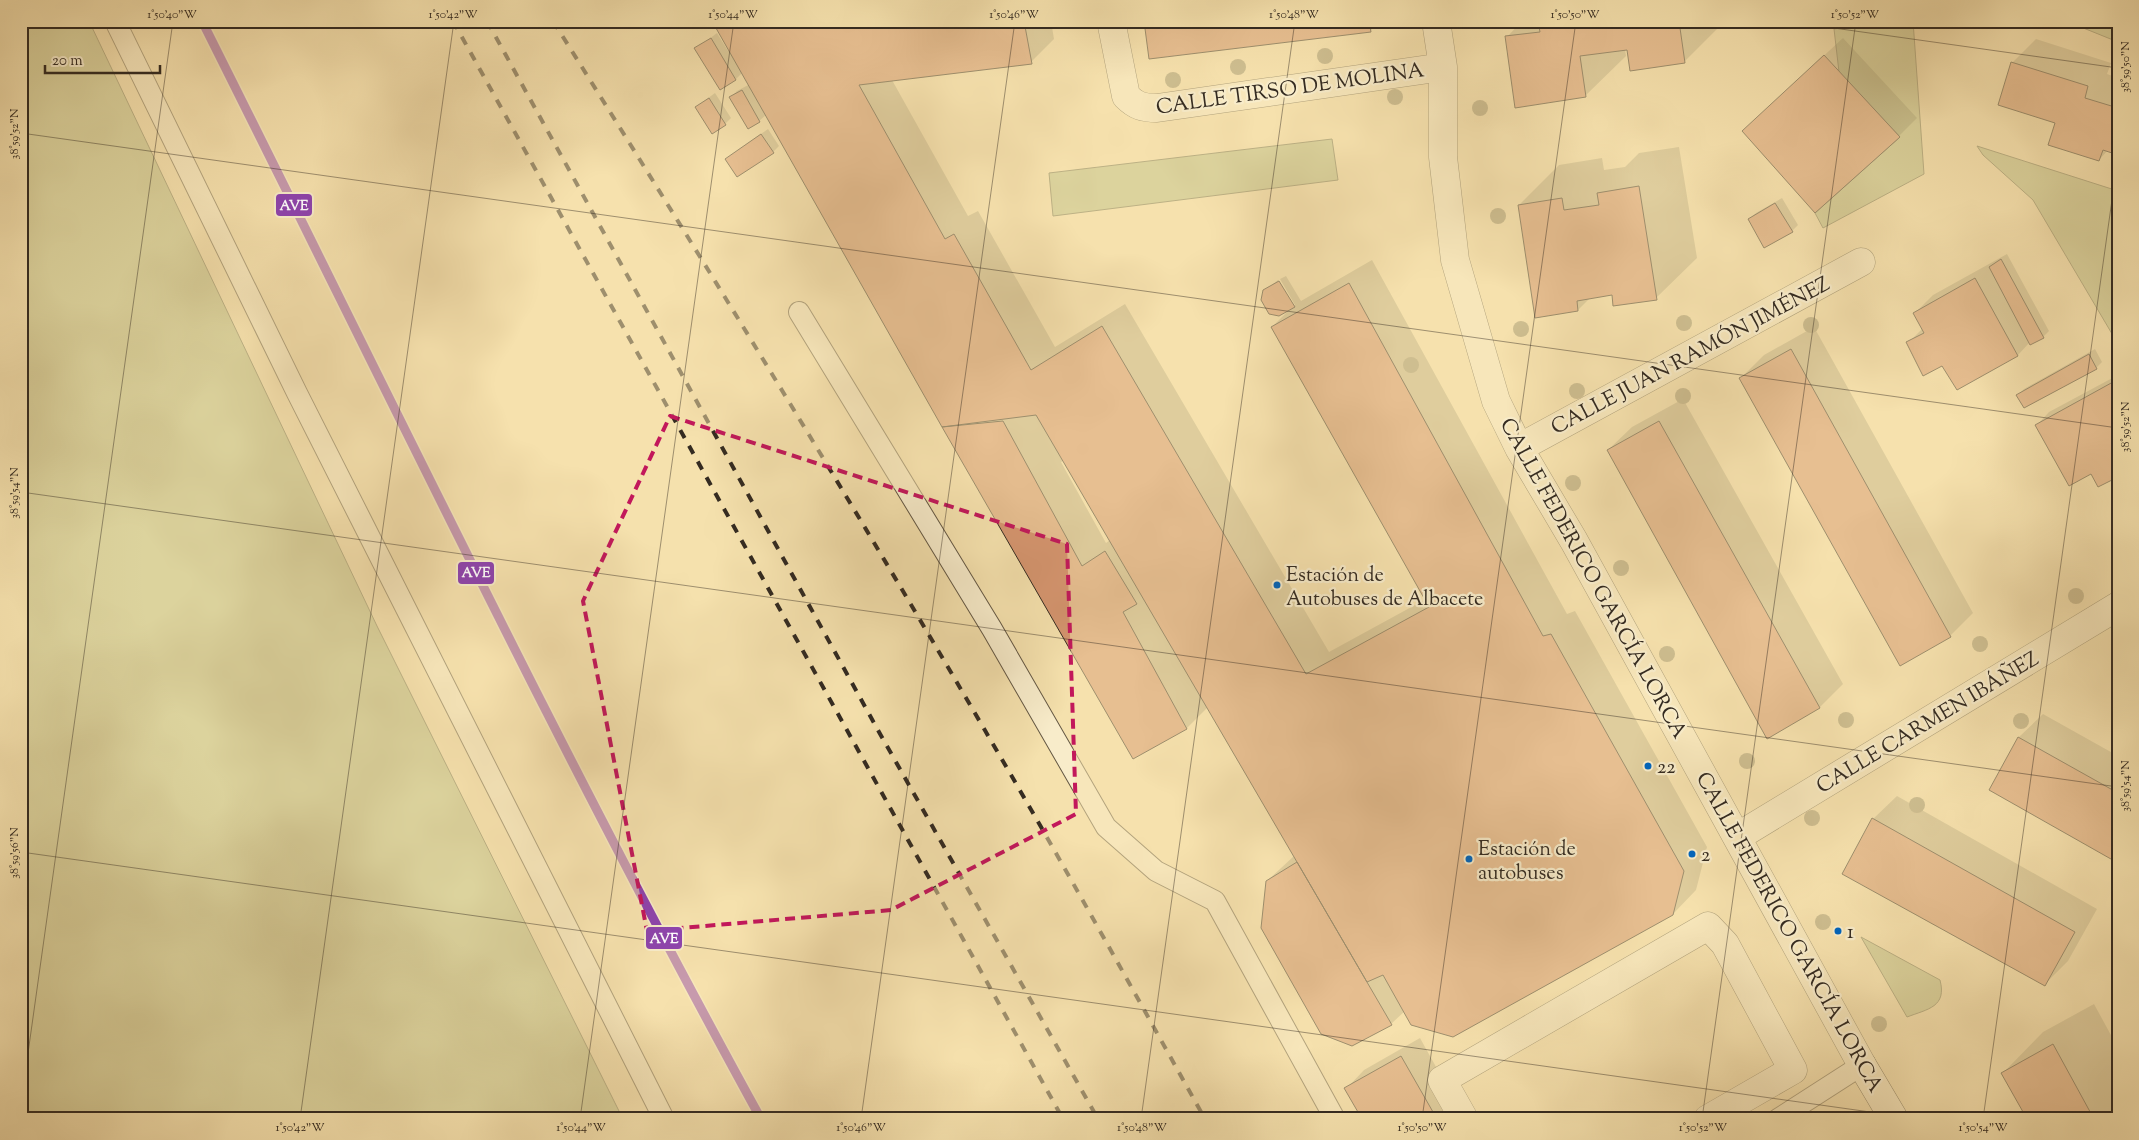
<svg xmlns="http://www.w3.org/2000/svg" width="2139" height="1140" font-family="'Sorts Mill Goudy',serif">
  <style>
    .green { fill: #bdc289; stroke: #787655 }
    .shadow { fill: #0003; fill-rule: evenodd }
    .building { fill: #d5956f; stroke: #342b21 }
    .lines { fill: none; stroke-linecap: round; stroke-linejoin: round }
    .lane-casing { stroke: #645844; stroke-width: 22 }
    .street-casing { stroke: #645844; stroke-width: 29 }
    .secondary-casing { stroke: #342b21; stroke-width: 29 }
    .lane { stroke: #f8ecca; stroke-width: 20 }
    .street { stroke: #f8ecca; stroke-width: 28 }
    .secondary { stroke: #f8ecca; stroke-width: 28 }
    .rail { stroke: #342b21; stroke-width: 4; stroke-dasharray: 9 9; stroke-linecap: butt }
    .rail-1-casing { stroke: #f8ecca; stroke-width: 12 }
    .rail-1 { stroke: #8e44ad; stroke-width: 9 }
    .tree { fill: #9e926e }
    .marked { fill: none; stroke: #c2185b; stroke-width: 4; stroke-dasharray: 10 6; stroke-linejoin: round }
    .ticks { fill: none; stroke: #342b21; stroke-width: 1; stroke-opacity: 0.45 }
    .bus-dot { fill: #0065bd; stroke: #f8ecca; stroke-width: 2 }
    .labels { text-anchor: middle; stroke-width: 4.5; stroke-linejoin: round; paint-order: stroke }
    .bus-label { font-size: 20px; fill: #342b21; stroke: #f8ecca; text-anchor: start }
    .street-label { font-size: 21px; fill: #342b21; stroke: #f8ecca }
    .line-badge { stroke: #f8ecca; stroke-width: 2 }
    .badge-label { font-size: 14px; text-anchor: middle; font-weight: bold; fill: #fff }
    .neatline { fill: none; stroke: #342b21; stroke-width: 2 }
    .ticks-label { font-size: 12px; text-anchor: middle; fill: #342b21 }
  </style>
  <rect width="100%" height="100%" fill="#f5e1ad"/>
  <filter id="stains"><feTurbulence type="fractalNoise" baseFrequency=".004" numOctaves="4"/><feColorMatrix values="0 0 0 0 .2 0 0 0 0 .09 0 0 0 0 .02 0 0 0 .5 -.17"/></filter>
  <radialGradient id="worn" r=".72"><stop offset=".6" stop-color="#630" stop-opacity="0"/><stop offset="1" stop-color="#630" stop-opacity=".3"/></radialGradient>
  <path class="green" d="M 21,21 L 89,21 L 377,626 L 623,1119 L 21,1119 Z
    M 1893,21 L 1913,21 L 1924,174 L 1823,228 L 1815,213 L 1900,137 L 1839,72 L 1834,29 Z
    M 2066,21 L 2118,21 L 2118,42 Z
    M 1332,139 L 1338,180 L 1053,216 L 1049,173 Z
    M 1977,146 L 2118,191 L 2118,344 L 2033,200 L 1983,155 Z
    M 1861,937 L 1940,980 C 1947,1007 1928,1009 1907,1017 Z"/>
  <path class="shadow" d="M 714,21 L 1051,21 L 1054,39 L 1031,62 L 892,80 L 968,216 L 978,211 L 1055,347 L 1125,304 L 1329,652 L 1426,599 L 1272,327 L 1290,309 L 1264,291 L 1278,280 L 1293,306 L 1295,305 L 1280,279 L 1286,276 L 1301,301 L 1372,260 L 1567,614 L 1575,611 L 1707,847 L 1696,890 L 1673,914 L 1405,1011 L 1391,1024 L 1267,881 L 1294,856 L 1208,707 L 1187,728 L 1133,757 L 943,426 L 767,114 L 759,121 L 731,97 L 737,91 L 750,84 L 743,72 L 736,79 L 696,49 L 717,33 L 728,51 L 730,50 ZM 1063,461 L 1110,540 L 1106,543 L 1061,462 Z
    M 1146,21 L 1380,21 L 1370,31 Z
    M 1522,21 L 1725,21 L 1684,62 L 1625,49 L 1626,56 L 1585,96 L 1507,37 Z
    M 1843,38 L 1917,118 L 1899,136 L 1762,113 Z
    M 2036,39 L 2111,63 L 2107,74 L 2118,78 L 2118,153 L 2108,150 L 2099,160 L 2057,122 L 2012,63 Z
    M 715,93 L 731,118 L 725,124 L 696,107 Z
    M 768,129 L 779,146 L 773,152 L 726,159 Z
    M 1679,147 L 1697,258 L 1656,298 L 1613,294 L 1591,297 L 1578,310 L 1519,205 L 1559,165 L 1602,158 L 1604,170 L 1625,167 L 1639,153 Z
    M 1782,198 L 1798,225 L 1792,231 L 1749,219 L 1756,213 Z
    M 2007,254 L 2049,331 L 2043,337 L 2030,342 L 2018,355 L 1958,389 L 1943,365 L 1908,343 L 1923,328 L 1915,313 L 1933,295 Z
    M 1814,327 L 1973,613 L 1950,636 L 1741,378 L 1764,355 Z
    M 2095,349 L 2102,362 L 2096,368 L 2018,395 L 2024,389 Z
    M 2118,375 L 2118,475 L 2091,473 L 2037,425 L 2049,412 Z
    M 1683,399 L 1843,684 L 1820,707 L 1768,737 L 1608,450 L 1632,427 Z
    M 2043,714 L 2118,756 L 2118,862 L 1990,790 L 2019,737 Z
    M 1897,796 L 2097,909 L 2068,961 L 2045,984 L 1873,819 Z
    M 2094,1004 L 2118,1048 L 2118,1119 L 2029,1119 L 2003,1073 L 2043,1032 Z
    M 1420,1038 L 1465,1119 L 1363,1119 L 1346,1089 L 1364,1070 Z"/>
  <path class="building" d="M 712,21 L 1024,21 L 1032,64 L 859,85 L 945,239 L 954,234 L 1031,370 L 1102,326 L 1306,674 L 1429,607 L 1271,327 L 1349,283 L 1543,636 L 1551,634 L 1684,871 L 1673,915 L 1453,1037 L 1411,1025 L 1383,975 L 1367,982 L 1036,415 L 942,427 Z
    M 1144,21 L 1369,21 L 1371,32 L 1149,59 Z
    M 1538,21 L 1679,21 L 1685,63 L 1630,71 L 1627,50 L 1580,56 L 1586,97 L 1515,108 L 1505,36 L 1540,32 Z
    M 711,38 L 736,80 L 720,90 L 694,48 Z
    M 1824,55 L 1900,137 L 1815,213 L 1742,131 Z
    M 2011,62 L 2088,86 L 2085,98 L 2118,108 L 2118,155 L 2103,150 L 2099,161 L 2048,145 L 2055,123 L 1998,105 Z
    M 742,90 L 760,122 L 748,129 L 729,97 Z
    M 709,98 L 726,125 L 712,134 L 695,107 Z
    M 761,134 L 774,153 L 737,177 L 725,159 Z
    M 1639,186 L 1657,300 L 1613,306 L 1612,295 L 1577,301 L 1578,311 L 1535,318 L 1518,205 L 1562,198 L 1564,210 L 1599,205 L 1597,193 Z
    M 1775,203 L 1793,232 L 1764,248 L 1748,219 Z
    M 2001,259 L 2044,338 L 2030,345 L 1989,267 Z
    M 1975,278 L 2018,356 L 1957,390 L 1942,366 L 1923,376 L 1906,342 L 1924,333 L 1913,313 Z
    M 1279,281 L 1295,307 L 1279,316 L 1269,314 L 1261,300 L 1263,290 Z
    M 1791,349 L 1951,637 L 1900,666 L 1739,378 Z
    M 2089,354 L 2097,369 L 2024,408 L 2016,395 Z
    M 2113,382 L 2118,392 L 2118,477 L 2098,487 L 2091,474 L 2069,486 L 2035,425 Z
    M 1003,421 L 1082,566 L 1105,551 L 1137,604 L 1123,612 L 1187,729 L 1133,759 L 942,427 Z
    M 1659,421 L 1820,708 L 1767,739 L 1607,450 Z
    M 2018,737 L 2118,793 L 2118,863 L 1989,790 Z
    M 1872,818 L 2075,932 L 2045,986 L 1842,874 Z
    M 1297,862 L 1392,1025 L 1352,1046 L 1321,1034 L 1261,928 L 1266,881 Z
    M 2053,1044 L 2094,1119 L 2027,1119 L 2001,1073 Z
    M 1401,1056 L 1437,1119 L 1362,1119 L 1344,1088 Z"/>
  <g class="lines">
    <g class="lane-casing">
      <path id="lane" d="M 115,21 L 297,393 L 664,1119
        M 799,312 L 992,629 L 1106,827 L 1156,871 L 1215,901 L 1335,1119
        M 1778,1119 L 1862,1065"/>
    </g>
    <g class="street-casing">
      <path id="street" d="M 1111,21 L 1126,96 C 1136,106 1143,108 1157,108 L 1443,67
        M 1436,21 L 1443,67 L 1443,157 L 1455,260 L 1496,401 L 1519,448 L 1574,541 L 1862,1065
        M 1519,448 L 1861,262
        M 1737,837 L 2118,606
        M 1464,1119 L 1442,1080 L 1708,926 L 1725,944 L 1793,1070 L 1708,1119"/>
    </g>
    <g class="secondary-casing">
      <path id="secondary" d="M 1862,1065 L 1894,1119"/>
    </g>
    <use href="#lane" class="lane"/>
    <use href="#street" class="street"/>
    <use href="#secondary" class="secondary"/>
    <path class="rail" d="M 453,21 L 1063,1119
      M 487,21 L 879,732 L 1098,1119
      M 553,21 C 702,258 849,497 990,739 C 1064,865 1134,992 1205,1119"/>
    <g class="rail-1-casing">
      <path id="rail-1" d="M 202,21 C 386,388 563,759 761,1119"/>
    </g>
    <use href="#rail-1" class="rail-1"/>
  </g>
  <g class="tree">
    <circle cx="1325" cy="56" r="8"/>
    <circle cx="1238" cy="67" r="8"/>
    <circle cx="1173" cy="80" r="8"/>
    <circle cx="1395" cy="97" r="8"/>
    <circle cx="1480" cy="108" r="8"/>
    <circle cx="1498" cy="216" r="8"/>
    <circle cx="1684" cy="323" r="8"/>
    <circle cx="1811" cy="325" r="8"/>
    <circle cx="1521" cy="329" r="8"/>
    <circle cx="1411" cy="365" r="8"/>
    <circle cx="1577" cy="391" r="8"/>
    <circle cx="1683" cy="396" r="8"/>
    <circle cx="1573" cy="483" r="8"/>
    <circle cx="1621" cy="568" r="8"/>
    <circle cx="2076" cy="596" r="8"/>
    <circle cx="1980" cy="644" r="8"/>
    <circle cx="1667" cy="654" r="8"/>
    <circle cx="1846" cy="720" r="8"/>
    <circle cx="2021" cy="721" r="8"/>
    <circle cx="1747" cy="761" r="8"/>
    <circle cx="1917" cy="805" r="8"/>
    <circle cx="1812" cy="818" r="8"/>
    <circle cx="1823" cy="922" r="8"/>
    <circle cx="1879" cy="1024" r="8"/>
  </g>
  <path d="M0 0H2139V1140H0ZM 670,416 L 1067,544 L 1076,814 L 891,910 L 647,931 L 583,601 Z" fill="#f5e1ad" fill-opacity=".55" fill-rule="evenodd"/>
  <path class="marked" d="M 670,416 L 1067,544 L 1076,814 L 891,910 L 647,931 L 583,601 Z"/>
  <path class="ticks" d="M 1784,21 L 2118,68M 21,133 L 2118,428M 21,492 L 2118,787M 21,852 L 1920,1119M 21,1103 L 173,21M 300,1119 L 454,21M 580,1119 L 734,21M 861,1119 L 1015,21M 1141,1119 L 1295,21M 1422,1119 L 1576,21M 1702,1119 L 1856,21M 1983,1119 L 2118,157"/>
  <g class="bus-dot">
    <circle cx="1277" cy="585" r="4.5"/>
    <circle cx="1648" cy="766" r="4.5"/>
    <circle cx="1692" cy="854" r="4.5"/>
    <circle cx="1469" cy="859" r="4.5"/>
    <circle cx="1838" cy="931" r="4.5"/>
  </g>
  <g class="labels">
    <g class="bus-label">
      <text x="1286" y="581">Estación de<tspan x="1286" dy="24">Autobuses de Albacete</tspan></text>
      <text x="1657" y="773">22</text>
      <text x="1478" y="855">Estación de<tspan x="1478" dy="24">autobuses</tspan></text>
      <text x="1701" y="861">2</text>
      <text x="1847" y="938">1</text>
    </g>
    <g class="street-label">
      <text transform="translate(1290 88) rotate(-8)" y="7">CALLE TIRSO DE MOLINA</text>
      <text transform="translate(1690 355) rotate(-28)" y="7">CALLE JUAN RAMÓN JIMÉNEZ</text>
      <text transform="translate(1594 578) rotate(61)" y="7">CALLE FEDERICO GARCÍA LORCA</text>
      <text transform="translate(1927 722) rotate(-31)" y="7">CALLE CARMEN IBÁÑEZ</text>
      <text transform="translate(1790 932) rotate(61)" y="7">CALLE FEDERICO GARCÍA LORCA</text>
    </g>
  </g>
  <g class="line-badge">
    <rect x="275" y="193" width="38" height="24" rx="5" fill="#8e44ad"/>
    <rect x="457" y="561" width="38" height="24" rx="5" fill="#8e44ad"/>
    <rect x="645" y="926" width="38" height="24" rx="5" fill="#8e44ad"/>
  </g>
  <g class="badge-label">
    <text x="294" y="210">AVE</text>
    <text x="476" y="577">AVE</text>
    <text x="664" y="943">AVE</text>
  </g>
  <rect width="2139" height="1140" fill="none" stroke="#f5e1ad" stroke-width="55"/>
  <path d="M45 65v8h115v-8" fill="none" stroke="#342b21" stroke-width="2.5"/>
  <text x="52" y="65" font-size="15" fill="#342b21" stroke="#f8ecca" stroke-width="4" paint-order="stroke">20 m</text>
  <rect x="28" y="28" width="2084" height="1084" class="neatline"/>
  <g class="ticks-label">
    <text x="172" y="18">1°50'40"W</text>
    <text x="453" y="18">1°50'42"W</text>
    <text x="733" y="18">1°50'44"W</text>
    <text x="1014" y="18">1°50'46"W</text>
    <text x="1294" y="18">1°50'48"W</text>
    <text x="1575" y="18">1°50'50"W</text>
    <text x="1855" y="18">1°50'52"W</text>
    <text transform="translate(2125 67) rotate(-90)" y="4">38°59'50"N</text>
    <text transform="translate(14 134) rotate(-90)" y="4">38°59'52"N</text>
    <text transform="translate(2125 427) rotate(-90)" y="4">38°59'52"N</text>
    <text transform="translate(14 493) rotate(-90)" y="4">38°59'54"N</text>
    <text transform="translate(2125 786) rotate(-90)" y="4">38°59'54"N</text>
    <text transform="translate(14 853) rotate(-90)" y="4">38°59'56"N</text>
    <text x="300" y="1131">1°50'42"W</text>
    <text x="581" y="1131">1°50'44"W</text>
    <text x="861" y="1131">1°50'46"W</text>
    <text x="1142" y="1131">1°50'48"W</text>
    <text x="1422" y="1131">1°50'50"W</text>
    <text x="1703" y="1131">1°50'52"W</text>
    <text x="1983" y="1131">1°50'54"W</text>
  </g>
  <rect width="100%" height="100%" filter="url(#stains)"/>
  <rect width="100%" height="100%" fill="url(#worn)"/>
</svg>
